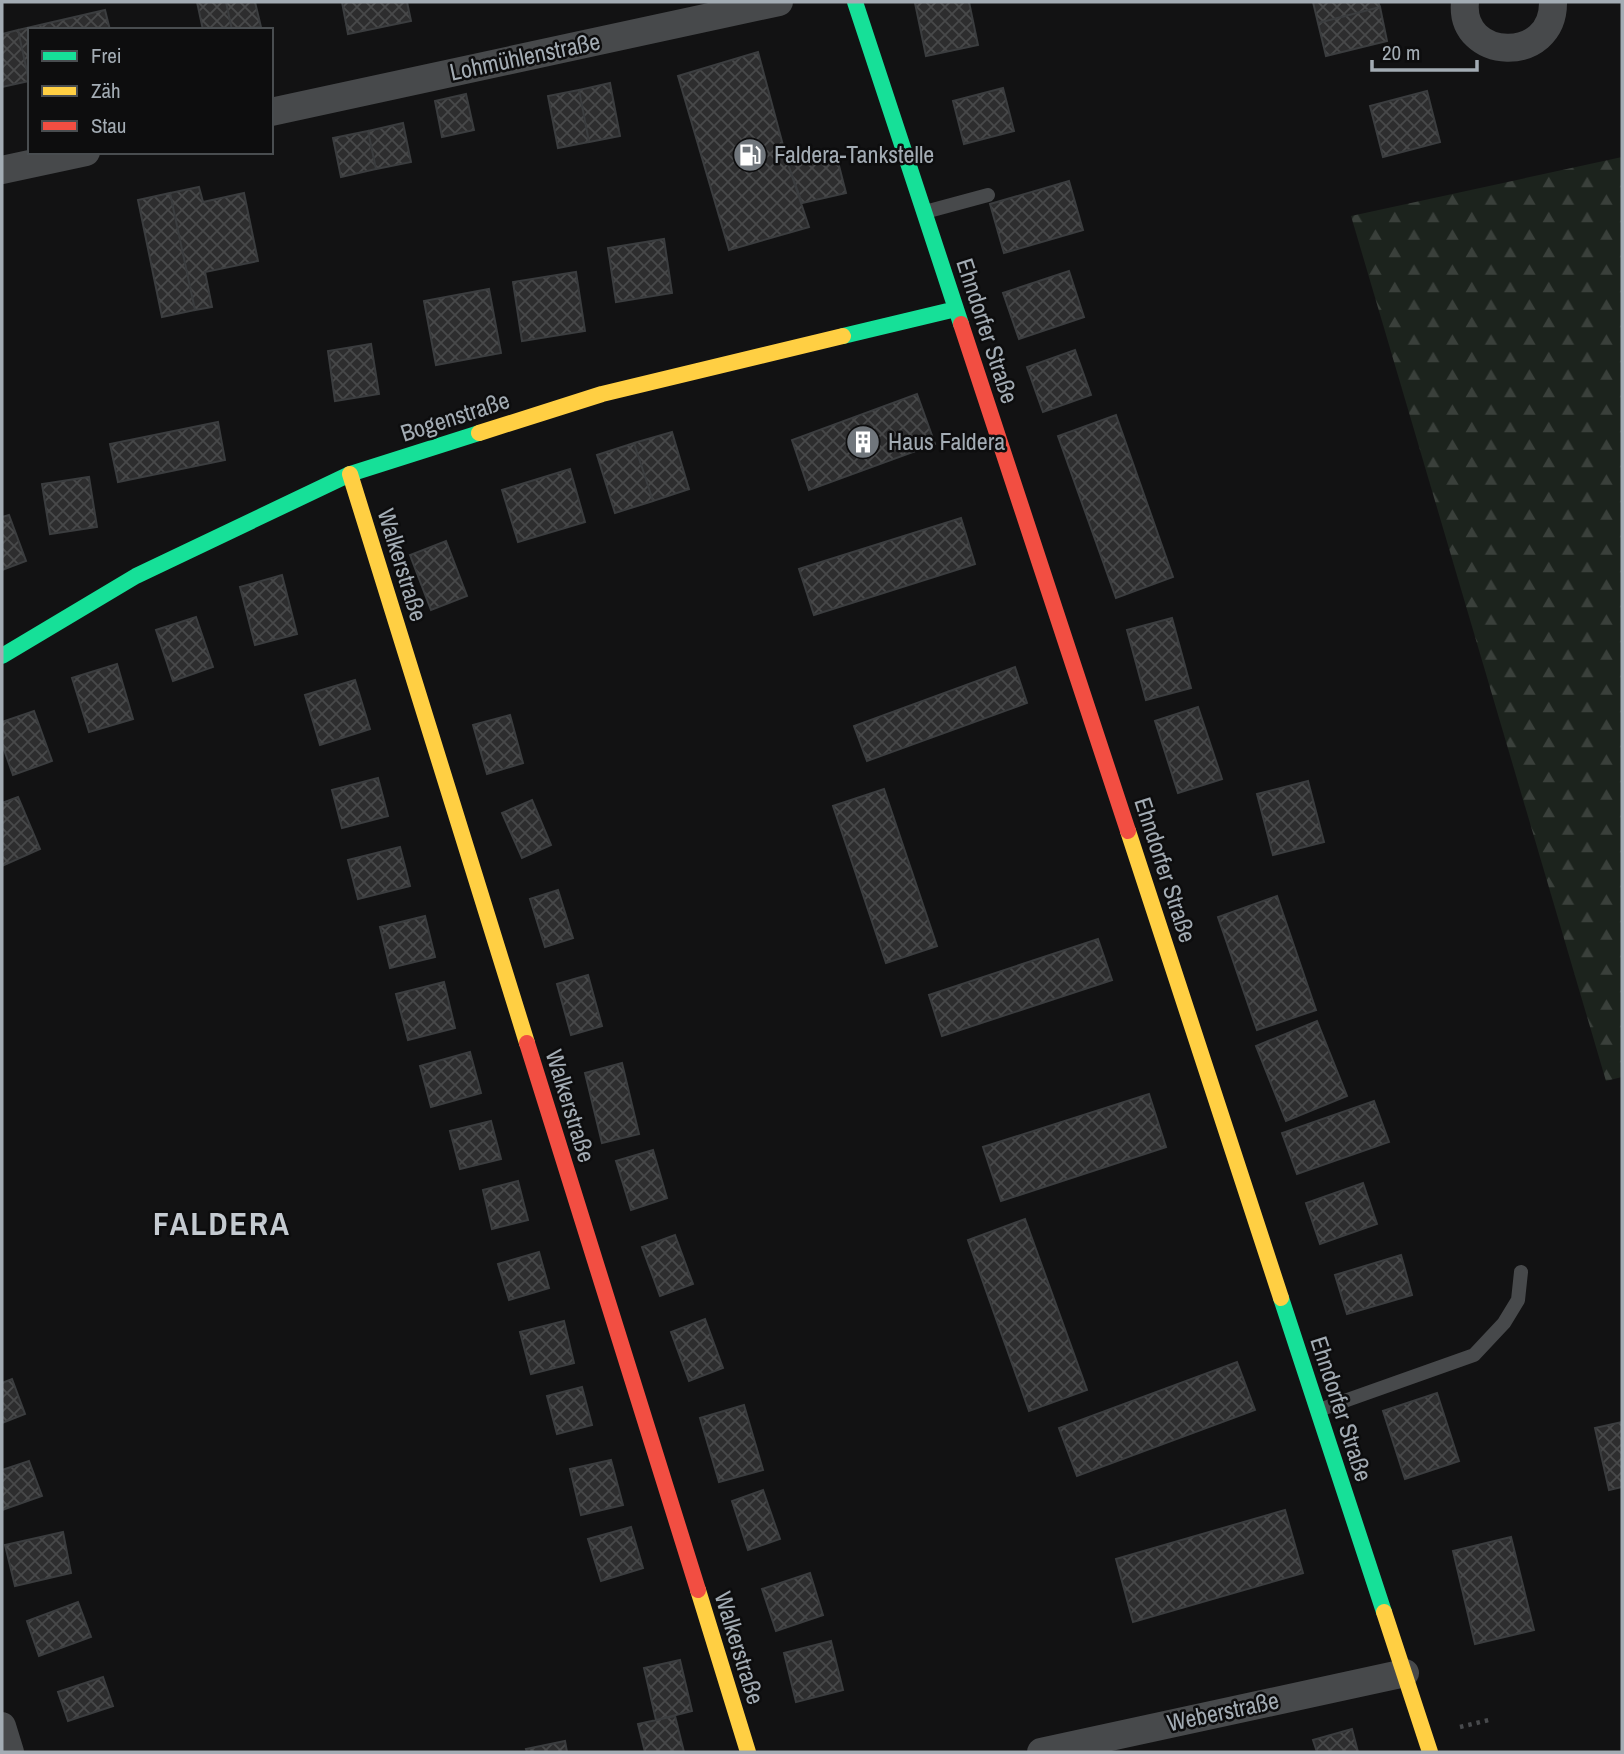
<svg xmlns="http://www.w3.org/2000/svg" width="1624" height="1754" font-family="'Archivo Narrow',sans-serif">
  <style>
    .forest { fill: url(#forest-firs) }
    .building { fill: url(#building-cross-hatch); stroke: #3b3d3f; stroke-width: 2 }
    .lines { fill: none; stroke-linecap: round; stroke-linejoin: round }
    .path { stroke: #484a4d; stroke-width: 4.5; stroke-dasharray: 3.5 5; stroke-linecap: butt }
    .lane { stroke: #47494b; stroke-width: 14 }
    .street { stroke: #47494b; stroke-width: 28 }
    .fast { stroke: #16e098; stroke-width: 16 }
    .slow { stroke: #ffcf43; stroke-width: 16 }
    .jam { stroke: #f24e42; stroke-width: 16 }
    .labels { text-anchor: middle; stroke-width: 5; stroke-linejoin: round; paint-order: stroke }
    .street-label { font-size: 24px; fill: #a3acb4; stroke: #0d0d0e }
    .poi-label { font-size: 24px; fill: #a3acb4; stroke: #0d0d0e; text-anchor: start }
    .district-label { font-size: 32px; font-weight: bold; letter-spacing: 2px; fill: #c4cad0; stroke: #0d0d0e }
  </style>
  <defs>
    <pattern id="forest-firs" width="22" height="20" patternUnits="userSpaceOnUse" patternTransform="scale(1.75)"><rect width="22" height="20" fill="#1c231d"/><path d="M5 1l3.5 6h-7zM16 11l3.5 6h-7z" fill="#3a403b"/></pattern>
    <pattern id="building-cross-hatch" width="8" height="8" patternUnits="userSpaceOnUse" patternTransform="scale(1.75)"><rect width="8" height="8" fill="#2d2d2e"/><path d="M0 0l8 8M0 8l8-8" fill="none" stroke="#48494a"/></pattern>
  </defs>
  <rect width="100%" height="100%" fill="#121213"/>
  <path class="forest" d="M 1622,157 L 1622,1077 L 1606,1081 L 1351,216 Z"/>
  <path class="building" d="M 197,2 L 226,2 L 232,30 L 203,30 Z
    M 226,2 L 255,2 L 261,27 L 232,30 Z
    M 342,2 L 407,2 L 411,21 L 348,34 Z
    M 920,2 L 969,2 L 978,45 L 926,56 L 915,3 Z
    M 1313,2 L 1378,2 L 1380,7 L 1318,23 Z
    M 1380,7 L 1387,41 L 1326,56 L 1318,23 Z
    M 105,10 L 110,30 L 30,30 L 29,81 L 18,30 Z
    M 18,30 L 29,81 L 2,87 L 2,34 Z
    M 758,52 L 788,164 L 809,227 L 729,250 L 678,76 Z
    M 610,83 L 620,136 L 589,142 L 579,90 Z
    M 1003,88 L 1014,131 L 964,144 L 953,101 Z
    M 579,90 L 589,142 L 558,148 L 548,96 Z
    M 1427,91 L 1440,142 L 1383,157 L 1370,106 Z
    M 466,94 L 474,130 L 442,137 L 435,101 Z
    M 403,123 L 411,162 L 376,169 L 368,131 Z
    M 368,131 L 376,169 L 341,177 L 333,138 Z
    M 836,154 L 846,193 L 802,203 L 788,164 Z
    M 1069,181 L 1083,230 L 1004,253 L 990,204 Z
    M 199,187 L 203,202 L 244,193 L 258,261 L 205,272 L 212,307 L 195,310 L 170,193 Z
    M 170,193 L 195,310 L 162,317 L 138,200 Z
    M 664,239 L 672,293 L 616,302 L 608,248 Z
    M 1069,271 L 1084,317 L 1019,339 L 1003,293 Z
    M 576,272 L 585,331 L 522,341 L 513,282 Z
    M 489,289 L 501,353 L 436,365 L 424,301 Z
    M 371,344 L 379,394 L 335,401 L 328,351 Z
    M 1075,350 L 1091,395 L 1043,412 L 1027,367 Z
    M 917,394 L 935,444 L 809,490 L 792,440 Z
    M 1116,415 L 1173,577 L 1116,598 L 1058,436 Z
    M 218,422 L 225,460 L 118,482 L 110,444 Z
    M 672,432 L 689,489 L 653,501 L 634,443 Z
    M 634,443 L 653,501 L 615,513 L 597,455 Z
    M 570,469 L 585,522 L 518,542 L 502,490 Z
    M 89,477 L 97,527 L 50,534 L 42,484 Z
    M 9,515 L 26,561 L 2,570 L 2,517 Z
    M 961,518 L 975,564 L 814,615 L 799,569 Z
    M 446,541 L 467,596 L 431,610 L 410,555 Z
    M 282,575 L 297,634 L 255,645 L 240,587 Z
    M 196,617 L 213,667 L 173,681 L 156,630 Z
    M 1172,618 L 1191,688 L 1146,700 L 1127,630 Z
    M 117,664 L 133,719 L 89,732 L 72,678 Z
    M 1015,667 L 1027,703 L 867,761 L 854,726 Z
    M 355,680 L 370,729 L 320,745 L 305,695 Z
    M 1198,707 L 1222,779 L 1178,793 L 1155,721 Z
    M 34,711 L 52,761 L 13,775 L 2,744 L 2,722 Z
    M 510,715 L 523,763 L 487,774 L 473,725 Z
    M 378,778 L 388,816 L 342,828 L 332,790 Z
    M 1308,781 L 1324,842 L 1273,855 L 1257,794 Z
    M 884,789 L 937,946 L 886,963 L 833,806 Z
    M 18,797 L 40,849 L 2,866 L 2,803 Z
    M 532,800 L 551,845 L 522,858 L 502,813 Z
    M 400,847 L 410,886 L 358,899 L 348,860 Z
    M 558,890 L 573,938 L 545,947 L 530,899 Z
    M 1277,896 L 1316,1010 L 1257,1030 L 1218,917 Z
    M 425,916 L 435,957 L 390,968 L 380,927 Z
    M 1098,939 L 1112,980 L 942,1036 L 929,995 Z
    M 588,975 L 602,1026 L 571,1035 L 557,984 Z
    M 444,982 L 455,1028 L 408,1040 L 396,994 Z
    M 1317,1021 L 1347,1096 L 1286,1121 L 1256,1046 Z
    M 470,1052 L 481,1093 L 431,1107 L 420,1066 Z
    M 622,1063 L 639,1134 L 602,1143 L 585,1073 Z
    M 1149,1094 L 1166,1147 L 1001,1201 L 983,1147 Z
    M 1374,1101 L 1389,1142 L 1297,1174 L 1282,1133 Z
    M 491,1121 L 501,1159 L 460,1169 L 450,1131 Z
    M 653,1150 L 667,1198 L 631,1210 L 616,1161 Z
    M 518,1181 L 528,1220 L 492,1229 L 483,1190 Z
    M 1363,1183 L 1377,1224 L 1320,1244 L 1306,1203 Z
    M 1025,1219 L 1087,1390 L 1029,1411 L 968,1240 Z
    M 675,1235 L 693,1284 L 660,1296 L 642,1247 Z
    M 539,1252 L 549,1288 L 509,1300 L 498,1264 Z
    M 1401,1255 L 1412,1295 L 1347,1314 L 1335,1275 Z
    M 705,1319 L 723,1368 L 689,1381 L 671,1332 Z
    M 564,1321 L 574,1363 L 531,1374 L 520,1332 Z
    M 1237,1362 L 1255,1410 L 1077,1476 L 1059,1428 Z
    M 12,1379 L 25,1414 L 2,1423 L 2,1383 Z
    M 582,1387 L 592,1425 L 557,1434 L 547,1396 Z
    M 1437,1393 L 1459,1461 L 1405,1479 L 1383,1411 Z
    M 744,1405 L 763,1470 L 719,1482 L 700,1418 Z
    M 1622,1422 L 1622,1487 L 1609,1490 L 1595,1428 Z
    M 611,1460 L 623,1505 L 581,1515 L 570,1469 Z
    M 29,1461 L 42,1496 L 2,1510 L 2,1470 Z
    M 763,1490 L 780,1539 L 748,1550 L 732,1501 Z
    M 1285,1510 L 1303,1573 L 1133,1622 L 1116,1559 Z
    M 631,1527 L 643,1568 L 601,1581 L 588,1539 Z
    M 63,1532 L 71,1573 L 15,1586 L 5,1545 Z
    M 1511,1537 L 1534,1630 L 1475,1644 L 1453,1551 Z
    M 810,1573 L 823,1615 L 776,1631 L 762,1589 Z
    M 78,1602 L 91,1637 L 39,1656 L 27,1621 Z
    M 831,1641 L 843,1690 L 796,1702 L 784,1653 Z
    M 680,1660 L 692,1711 L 656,1720 L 644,1668 Z
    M 103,1677 L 113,1706 L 68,1721 L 58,1692 Z
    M 675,1716 L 684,1752 L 645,1752 L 638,1724 Z
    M 1352,1729 L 1358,1752 L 1317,1752 L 1313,1740 Z
    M 565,1741 L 567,1752 L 527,1752 L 526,1749 Z"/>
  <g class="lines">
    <path class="path" d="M 1460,1727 L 1493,1719"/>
    <path class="lane" d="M 925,212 L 988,195
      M 1319,1410 L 1474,1355 L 1504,1323 L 1518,1300 L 1521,1272"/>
    <path class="street" d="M 1465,2 C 1459,61 1554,65 1553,2
      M 271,112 L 779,2
      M 2,170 L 86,152
      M 2,1726 L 10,1752
      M 1041,1752 L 1405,1673"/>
    <path class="fast" d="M 855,2 L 961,324
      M 843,336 L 956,309
      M 2,656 L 136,576 L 350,474 L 479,433
      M 1281,1298 L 1384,1612"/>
    <path class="slow" d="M 479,433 L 602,394 L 843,336
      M 350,474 L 527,1043
      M 1128,831 L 1281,1298
      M 698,1590 L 748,1752
      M 1384,1612 L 1430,1752"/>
    <path class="jam" d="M 961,324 L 1128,831
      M 527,1043 L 698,1590"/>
  </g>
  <defs>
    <g id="fuel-disc" transform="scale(1.75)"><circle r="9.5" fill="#70767c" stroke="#0d0d0e"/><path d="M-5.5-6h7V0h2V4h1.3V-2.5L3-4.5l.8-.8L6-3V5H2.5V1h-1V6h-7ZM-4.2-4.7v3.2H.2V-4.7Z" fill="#fff"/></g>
    <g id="building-disc" transform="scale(1.75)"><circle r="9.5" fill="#70767c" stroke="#0d0d0e"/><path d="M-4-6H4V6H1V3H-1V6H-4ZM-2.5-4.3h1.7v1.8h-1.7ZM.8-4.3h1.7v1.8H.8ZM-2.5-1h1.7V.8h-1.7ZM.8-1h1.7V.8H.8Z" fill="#fff"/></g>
  </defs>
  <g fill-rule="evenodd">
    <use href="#fuel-disc" x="750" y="155"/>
    <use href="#building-disc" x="863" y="442"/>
  </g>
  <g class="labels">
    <g class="street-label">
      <text transform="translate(525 57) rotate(-12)" y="8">Lohmühlenstraße</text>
      <text transform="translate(987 331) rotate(72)" y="8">Ehndorfer Straße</text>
      <text transform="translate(455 417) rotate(-18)" y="8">Bogenstraße</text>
      <text transform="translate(402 565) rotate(73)" y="8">Walkerstraße</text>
      <text transform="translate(1165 870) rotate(72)" y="8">Ehndorfer Straße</text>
      <text transform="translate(570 1106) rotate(73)" y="8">Walkerstraße</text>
      <text transform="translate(1341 1409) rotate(72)" y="8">Ehndorfer Straße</text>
      <text transform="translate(739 1648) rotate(73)" y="8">Walkerstraße</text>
      <text transform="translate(1223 1712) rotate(-12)" y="8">Weberstraße</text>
    </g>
    <g class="poi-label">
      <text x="774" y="163">Faldera-Tankstelle</text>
      <text x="888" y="450">Haus Faldera</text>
    </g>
    <g class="district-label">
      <text x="222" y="1235">FALDERA</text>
    </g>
  </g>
  <rect width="1624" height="1754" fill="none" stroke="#a3acb4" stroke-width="7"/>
  <rect x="28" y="28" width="245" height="126" fill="#0d0d0e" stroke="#494d50" stroke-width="2"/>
  <rect x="42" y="51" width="35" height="10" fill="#16e098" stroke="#494d50" stroke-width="2"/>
  <text x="91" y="63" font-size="21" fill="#a3acb4">Frei</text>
  <rect x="42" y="86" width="35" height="10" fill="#ffcf43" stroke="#494d50" stroke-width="2"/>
  <text x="91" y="98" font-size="21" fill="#a3acb4">Zäh</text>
  <rect x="42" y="121" width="35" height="10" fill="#f24e42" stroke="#494d50" stroke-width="2"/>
  <text x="91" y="133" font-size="21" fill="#a3acb4">Stau</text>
  <path d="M1372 60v10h105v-10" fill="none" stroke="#a3acb4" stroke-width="3.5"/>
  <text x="1382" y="60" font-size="21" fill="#a3acb4" stroke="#0d0d0e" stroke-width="5" paint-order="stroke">20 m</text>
</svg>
